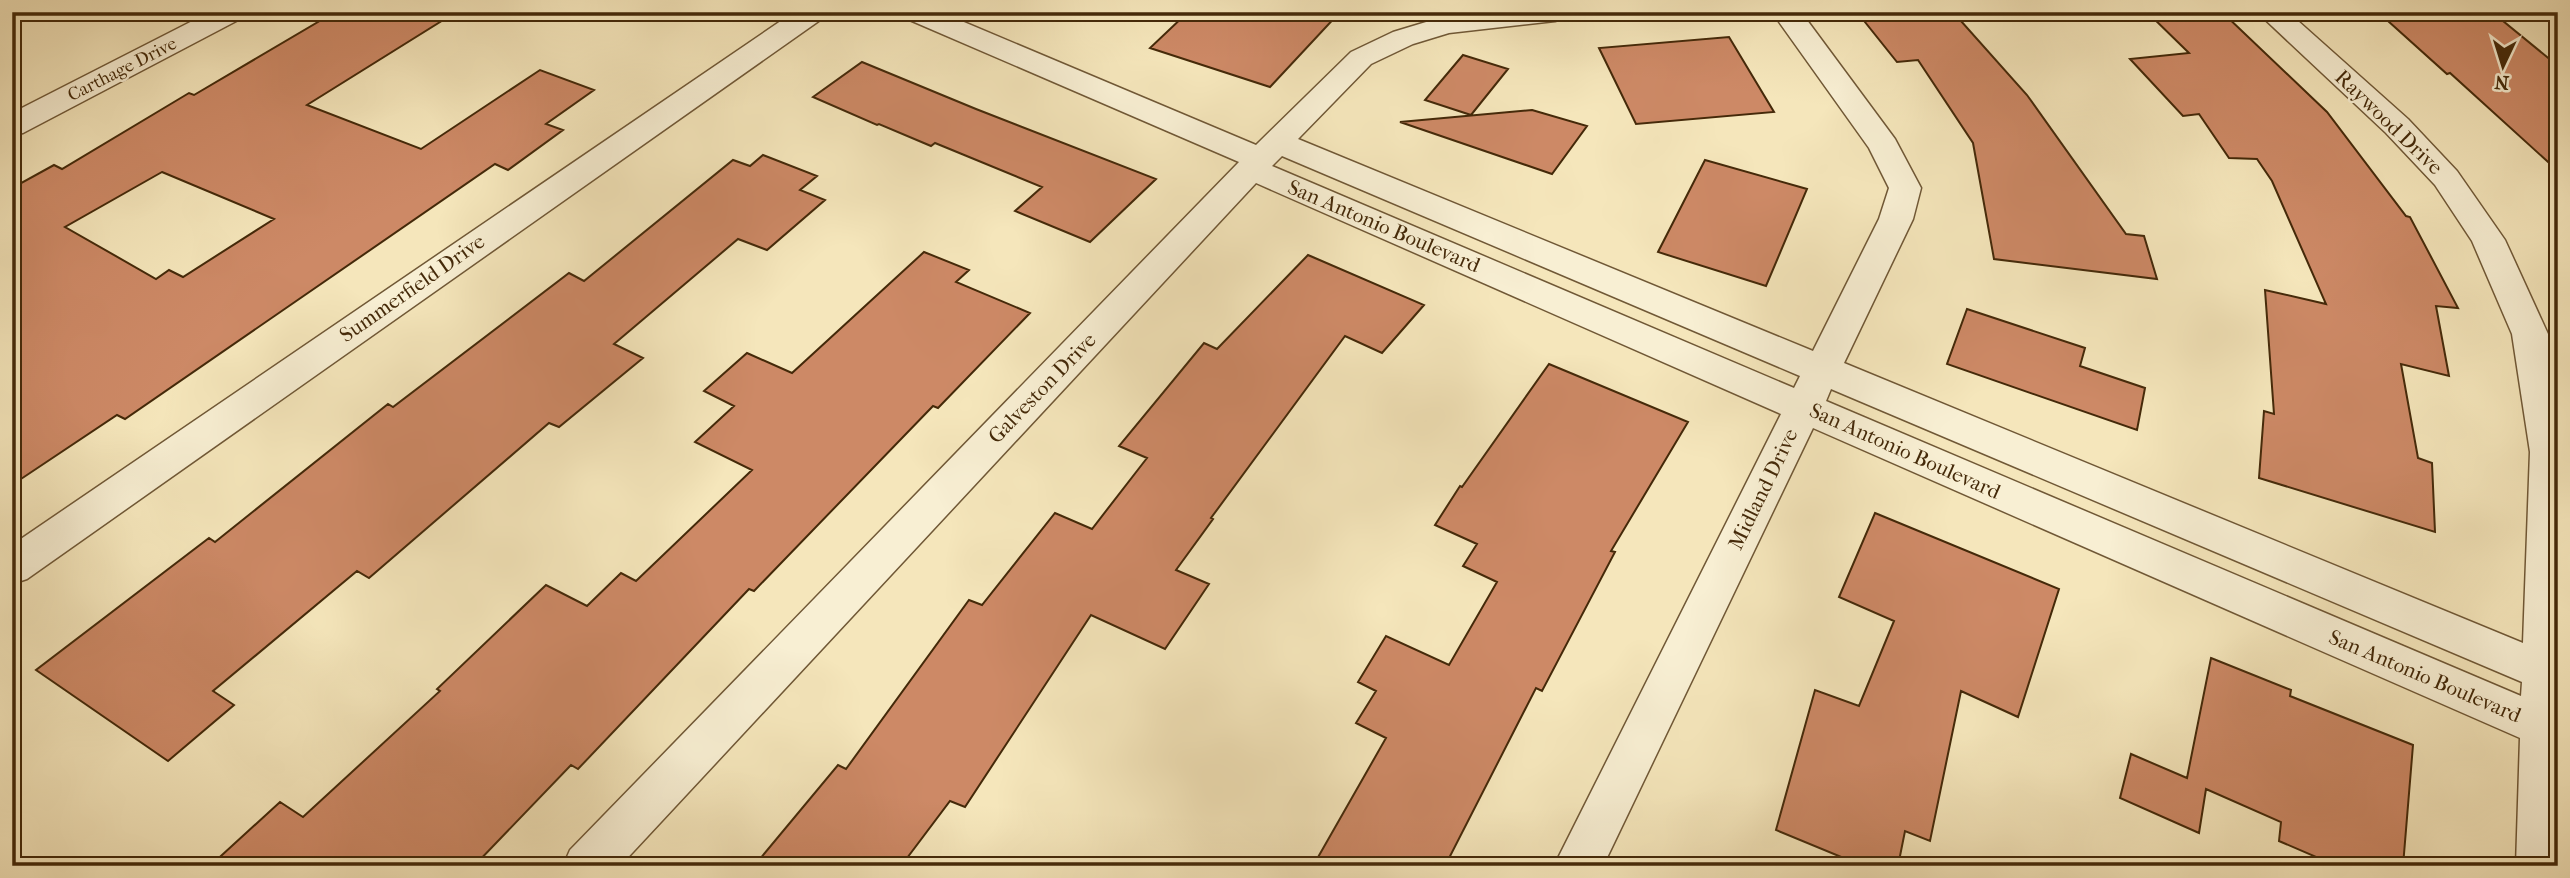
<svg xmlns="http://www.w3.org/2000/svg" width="2570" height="878" font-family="'IM FELL French Canon',serif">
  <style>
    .building { fill: #cd8966; stroke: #442909; stroke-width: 2; fill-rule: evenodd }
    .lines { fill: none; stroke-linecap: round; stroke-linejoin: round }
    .minor-casing { stroke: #705836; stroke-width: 3 }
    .minor { fill: #f8efd3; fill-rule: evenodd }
    .labels { text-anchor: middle; stroke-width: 5; stroke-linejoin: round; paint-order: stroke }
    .far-street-label { font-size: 18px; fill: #442909; stroke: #f8efd3 }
    .street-label { font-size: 21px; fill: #442909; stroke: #f8efd3 }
  </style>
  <rect width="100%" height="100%" fill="#f5e6bb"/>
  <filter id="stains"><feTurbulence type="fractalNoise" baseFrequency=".00286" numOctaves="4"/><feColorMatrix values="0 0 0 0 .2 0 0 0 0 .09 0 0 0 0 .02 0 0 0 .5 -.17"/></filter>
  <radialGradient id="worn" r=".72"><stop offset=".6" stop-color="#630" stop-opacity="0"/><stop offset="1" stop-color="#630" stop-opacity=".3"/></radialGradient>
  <path class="building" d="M 335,12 L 456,12 L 307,105 L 421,149 L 540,70 L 594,90 L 546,124 L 563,130 L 508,170 L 495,164 L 125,419 L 117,415 L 12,485 L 12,188 L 54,165 L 62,169 L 189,93 L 194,95 ZM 162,172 L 274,219 L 183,277 L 169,270 L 156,279 L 65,227 Z
    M 1188,12 L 1340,12 L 1270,87 L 1150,48 Z
    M 1857,12 L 1953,12 L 2027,95 L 2126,234 L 2144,236 L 2157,279 L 1994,259 L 1973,143 L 1918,60 L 1897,62 Z
    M 2147,12 L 2222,12 L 2327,112 L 2406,216 L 2410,217 L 2458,308 L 2436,306 L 2449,376 L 2401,364 L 2418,458 L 2432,463 L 2435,532 L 2259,478 L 2264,411 L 2274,414 L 2265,290 L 2326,304 L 2272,181 L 2257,159 L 2229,158 L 2199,114 L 2183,116 L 2130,59 L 2189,53 Z
    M 2378,12 L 2492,12 L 2558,66 L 2558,171 L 2450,73 L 2447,74 Z
    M 1729,37 L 1774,112 L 1636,124 L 1599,48 Z
    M 1463,55 L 1508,69 L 1471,115 L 1425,100 Z
    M 862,62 L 976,109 L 1156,179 L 1090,242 L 1015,211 L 1042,187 L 935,143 L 931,146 L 879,124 L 877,125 L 813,97 Z
    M 1532,110 L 1587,126 L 1552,174 L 1400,122 Z
    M 763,155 L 817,176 L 800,190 L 825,200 L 767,250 L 738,239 L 614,344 L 643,358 L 559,427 L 549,423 L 369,578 L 357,571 L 213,691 L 234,705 L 168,761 L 36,670 L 209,538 L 215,542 L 388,404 L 393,407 L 569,273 L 584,281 L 733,160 L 750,166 Z
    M 1705,160 L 1807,189 L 1766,286 L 1658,252 Z
    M 924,252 L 969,270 L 956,282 L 1030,313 L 938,408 L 933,406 L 754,591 L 749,589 L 578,769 L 571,765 L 474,866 L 210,866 L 280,802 L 303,817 L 440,691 L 437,689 L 546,585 L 587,606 L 621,573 L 636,581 L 752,470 L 695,442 L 734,406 L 704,391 L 747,353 L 792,373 Z
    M 1308,255 L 1424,305 L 1382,353 L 1345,336 L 1211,518 L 1213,519 L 1176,570 L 1209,584 L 1165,649 L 1091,615 L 965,807 L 950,801 L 901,866 L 754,866 L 838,765 L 846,769 L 969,600 L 982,605 L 1055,513 L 1092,529 L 1147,458 L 1119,446 L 1204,343 L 1217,349 Z
    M 1967,309 L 2085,348 L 2080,366 L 2145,388 L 2137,430 L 1947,364 Z
    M 1549,364 L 1688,422 L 1611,551 L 1615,552 L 1542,691 L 1536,688 L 1445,866 L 1313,866 L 1386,738 L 1356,723 L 1376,691 L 1358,682 L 1386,636 L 1449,665 L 1497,582 L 1463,566 L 1477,544 L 1435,525 L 1460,486 L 1462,487 Z
    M 1875,513 L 2059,589 L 2018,717 L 1961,691 L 1930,841 L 1905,831 L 1898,866 L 1863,866 L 1776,830 L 1815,690 L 1859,706 L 1894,621 L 1839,597 Z
    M 2211,658 L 2291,690 L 2290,696 L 2413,745 L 2403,866 L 2337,866 L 2279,841 L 2281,822 L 2206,789 L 2199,833 L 2120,798 L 2131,754 L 2187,778 Z"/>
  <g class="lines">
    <g class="minor-casing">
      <path id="minor" d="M 210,12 L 246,12 L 242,18 L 23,133 L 12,135 L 12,113 Z
        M 794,12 L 827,12 L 823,18 L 27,579 L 12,584 L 12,545 Z
        M 901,12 L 940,12 L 1256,145 L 1351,52 L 1393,32 L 1446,16 L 1481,12 L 1569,12 L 1565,18 L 1555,21 L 1449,33 L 1413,44 L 1371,64 L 1298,139 L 1813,351 L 1879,219 L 1889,188 L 1869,148 L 1772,12 L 1801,12 L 1895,139 L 1921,188 L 1913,219 L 1844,363 L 2523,643 L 2530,452 L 2512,334 L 2472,241 L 2435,185 L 2386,133 L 2257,12 L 2288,12 L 2408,119 L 2457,171 L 2505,240 L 2548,334 L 2558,390 L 2558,866 L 2516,866 L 2520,738 L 1813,428 L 1603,866 L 1554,866 L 1781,414 L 1256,183 L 620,866 L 563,866 L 570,850 L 1239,162 L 905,18 ZM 1282,156 L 1800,376 L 1794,388 L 1272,166 ZM 1831,389 L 2522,682 L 2521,696 L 1826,401 Z"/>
    </g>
    <use href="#minor" class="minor"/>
  </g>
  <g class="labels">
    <g class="far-street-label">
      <text transform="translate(122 69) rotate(-27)" y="6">Carthage Drive</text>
    </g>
    <g class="street-label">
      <text transform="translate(2389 122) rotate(44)" y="7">Raywood Drive</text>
      <text transform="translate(1384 226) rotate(23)" y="7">San Antonio Boulevard</text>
      <text transform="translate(412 288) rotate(-35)" y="7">Summerfield Drive</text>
      <text transform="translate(1042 388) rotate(-46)" y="7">Galveston Drive</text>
      <text transform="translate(1905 451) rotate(24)" y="7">San Antonio Boulevard</text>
      <text transform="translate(1763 489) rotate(-64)" y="7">Midland Drive</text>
      <text transform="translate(2425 676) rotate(23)" y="7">San Antonio Boulevard</text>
    </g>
  </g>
  <rect width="2570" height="878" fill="none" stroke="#f5e6bb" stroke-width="42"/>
  <rect x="14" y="14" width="2542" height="850" fill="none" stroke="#442909" stroke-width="3.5"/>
  <rect x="21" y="21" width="2528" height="836" fill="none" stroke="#442909" stroke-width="2"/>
  <g transform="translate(2503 66) rotate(184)" stroke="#f8efd3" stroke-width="5" paint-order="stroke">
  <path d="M0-5L12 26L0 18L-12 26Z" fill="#442909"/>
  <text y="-10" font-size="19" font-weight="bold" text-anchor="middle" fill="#442909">N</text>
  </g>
  <rect width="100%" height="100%" filter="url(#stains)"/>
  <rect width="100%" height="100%" fill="url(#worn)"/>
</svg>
